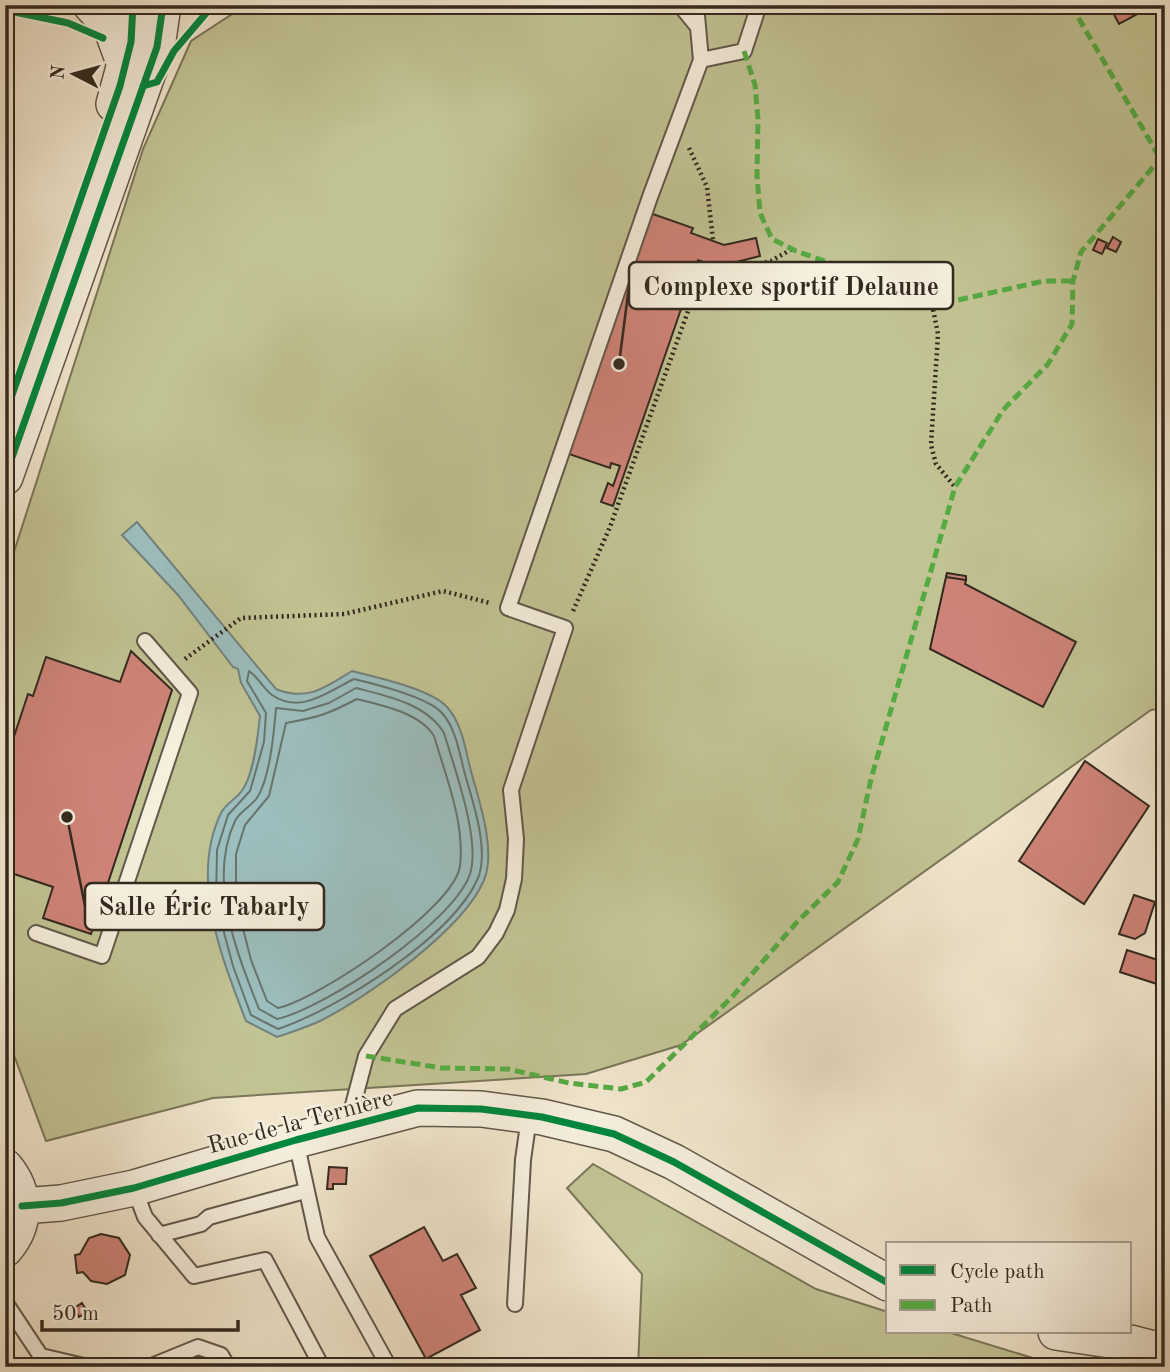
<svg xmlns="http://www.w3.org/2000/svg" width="1170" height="1372" font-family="'Old Standard TT',serif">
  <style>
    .green { fill: #c2c393; stroke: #7a7659; stroke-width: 2 }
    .water { fill: #9cbebe; stroke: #72827e; stroke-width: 2 }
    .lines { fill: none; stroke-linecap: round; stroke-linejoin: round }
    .shore { stroke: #67746e; stroke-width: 2 }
    .building { fill: #cf8378; stroke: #32291f; stroke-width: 2 }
    .service-casing { stroke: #62584a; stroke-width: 18 }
    .minor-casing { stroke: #62584a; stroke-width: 32 }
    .tertiary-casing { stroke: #62584a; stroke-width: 38 }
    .path { stroke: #32291f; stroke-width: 4.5; stroke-dasharray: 2 3.5; stroke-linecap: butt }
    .service { stroke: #f6efde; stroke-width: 14 }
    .minor { stroke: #f6efde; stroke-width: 28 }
    .tertiary { stroke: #f6efde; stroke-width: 35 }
    .quiet { stroke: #54ab43; stroke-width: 5; stroke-dasharray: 10 5; stroke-linecap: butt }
    .cycleway-casing { stroke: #f6efde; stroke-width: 11 }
    .cycleway { stroke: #00873e; stroke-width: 7 }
    .labels { text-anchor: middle; stroke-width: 5; stroke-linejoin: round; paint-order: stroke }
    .street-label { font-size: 24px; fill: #32291f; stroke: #f6efde }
    .leader { fill: none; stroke: #32291f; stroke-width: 2.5 }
    .callout-dot { fill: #32291f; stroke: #f6efde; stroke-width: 2.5 }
    .callout { fill: #f6efde; stroke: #32291f; stroke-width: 2.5 }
    .callout-label { font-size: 26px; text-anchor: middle; font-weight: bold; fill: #32291f }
  </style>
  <rect width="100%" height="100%" fill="#f1e6cd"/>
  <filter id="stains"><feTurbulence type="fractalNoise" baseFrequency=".00286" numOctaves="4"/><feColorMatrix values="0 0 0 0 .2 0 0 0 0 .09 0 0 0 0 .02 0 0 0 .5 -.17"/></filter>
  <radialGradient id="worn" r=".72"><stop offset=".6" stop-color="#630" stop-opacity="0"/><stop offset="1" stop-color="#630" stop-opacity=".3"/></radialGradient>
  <path class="green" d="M 246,5 L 1165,5 L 1165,708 L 1151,710 L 681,1045 L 586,1074 L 213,1098 L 46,1141 L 5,1031 L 5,580 L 143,149 L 191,41 Z
    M 593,1164 L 816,1289 L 888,1312 L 888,1332 L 948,1332 L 1062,1367 L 806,1367 L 798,1362 L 761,1367 L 638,1367 L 642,1274 L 567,1188 Z"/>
  <path class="water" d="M 137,522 L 276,689 C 307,702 326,687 352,671 C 376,677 430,689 446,706 C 463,723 466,754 472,775 C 480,803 496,852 484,880 C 464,929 369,996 322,1020 C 308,1027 291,1032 277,1037 L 246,1021 C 222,958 189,879 221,813 C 226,803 238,798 243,789 C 254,773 258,735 260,716 L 241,683 L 238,669 L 233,667 L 178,595 L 122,535 Z"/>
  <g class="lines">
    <path class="shore" d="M 249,671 C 258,677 263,688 272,695 C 301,715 329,691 354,679 C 375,684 430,698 443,714 C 457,731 460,757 466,778 C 474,805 489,851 478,878 C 453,937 337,1009 278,1029 L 251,1015 L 233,966 L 216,903 L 217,850 L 228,815 L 250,791 L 264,742 L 266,713 L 247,681 Z
      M 356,688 C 387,696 427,704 444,733 C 454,767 481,840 470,874 C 454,922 326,1008 277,1019 L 259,1009 C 237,953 207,881 235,821 C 239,812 251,806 257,798 C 270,778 274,732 276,708 L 303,711 L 329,703 Z
      M 357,699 C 382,705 420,713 434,736 C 446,777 465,823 460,866 C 454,909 318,999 278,1008 L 267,1001 L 251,960 L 236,901 L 236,854 L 245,825 L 269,796 L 286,723 C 319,717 326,715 357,699 Z"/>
  </g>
  <path class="building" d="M 1109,5 L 1154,5 L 1119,24 Z
    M 647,212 L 693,228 L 691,233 L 724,245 L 756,238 L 760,256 L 717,267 L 698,260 L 613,506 L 601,502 L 608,483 L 613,486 L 620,466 L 611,463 L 610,468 L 563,452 Z
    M 1113,237 L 1121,242 L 1116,252 L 1107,248 Z
    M 1098,239 L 1107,243 L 1102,254 L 1093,250 Z
    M 947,573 L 966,576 L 966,580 L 946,577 Z
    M 946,577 L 966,580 L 965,584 L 1076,642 L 1043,707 L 930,649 Z
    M 131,651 L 172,690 L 91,934 L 43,918 L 53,887 L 5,871 L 5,764 L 28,694 L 33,696 L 46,657 L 120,682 Z
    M 1085,761 L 1149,806 L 1084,904 L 1019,861 Z
    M 1134,895 L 1155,902 L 1145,933 L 1135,939 L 1119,934 Z
    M 1165,948 L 1165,1000 L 1162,999 L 1164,991 L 1159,989 L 1160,985 L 1120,972 L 1127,950 L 1161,961 Z
    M 329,1167 L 347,1168 L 346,1184 L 333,1184 L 333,1189 L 327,1189 Z
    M 424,1227 L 443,1261 L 457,1254 L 476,1288 L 461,1295 L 480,1330 L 426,1359 L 370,1256 Z
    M 101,1234 L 119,1238 L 130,1255 L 125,1275 L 107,1284 L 91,1281 L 83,1272 L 77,1273 L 75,1255 L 80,1254 L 89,1238 Z
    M 82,1303 L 88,1313 L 79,1317 L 74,1308 Z"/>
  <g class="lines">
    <g class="service-casing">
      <path id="service" d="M 680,5 L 698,27
        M 696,5 L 701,60 L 744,51 L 759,5
        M 36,933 L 102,956 L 190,693 L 145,641
        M 348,1124 L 366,1056 L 395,1009 L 478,957 L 496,933 L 507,910 L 514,879 L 516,839 L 511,790 L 565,628 L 508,608 L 650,197 L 701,60
        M 296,1141 L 317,1237 L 389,1367
        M 134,1188 L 145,1217 L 194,1276 L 265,1260 L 322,1367
        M 159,1235 L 201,1224 L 209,1217 L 305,1191
        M 5,1302 L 48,1367
        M 515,1304 L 523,1160 L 529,1117
        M 41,1356 L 88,1367
        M 149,1367 L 198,1347 L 221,1355 L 228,1367"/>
    </g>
    <g class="minor-casing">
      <path id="minor" d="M 5,392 L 32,400"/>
    </g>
    <g class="tertiary-casing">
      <path id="tertiary" d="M 91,5 L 111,27 L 125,65
        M 114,104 L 131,42 L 133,5
        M 5,477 L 157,47 L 163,5
        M 5,1167 C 26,1192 27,1224 5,1249
        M 22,1206 L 61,1203 L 134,1188 L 296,1140 L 418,1108 L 481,1109 L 542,1117 L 614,1134 L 674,1162 L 888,1283
        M 1056,1332 L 1130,1343 L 1165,1352"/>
    </g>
    <path class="path" d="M 689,148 L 707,187 L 713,240
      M 700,277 L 705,262
      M 931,299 L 938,334 L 931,445 L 936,464 L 955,487
      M 573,611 L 610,527 L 700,278 L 771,261 L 792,249
      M 185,659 L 241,618 L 344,614 L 443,591 L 490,603"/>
    <use href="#service" class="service"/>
    <use href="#minor" class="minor"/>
    <use href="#tertiary" class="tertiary"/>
    <path class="quiet" d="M 1071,5 L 1161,160
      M 744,51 L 755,85 L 758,119 L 757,175 L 760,213 L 772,239 L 796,251 L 931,299 L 958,300 L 1044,281 L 1073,281
      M 366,1056 L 442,1068 L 508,1069 L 569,1083 L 621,1089 L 646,1082 L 732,997 L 797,922 L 838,882 L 858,839 L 871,779 L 955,487 L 1003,410 L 1048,364 L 1072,324 L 1073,281 L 1081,252 L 1165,153"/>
    <g class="cycleway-casing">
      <path id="cycleway" d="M 5,10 L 68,23 L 103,38
        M 143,86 L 157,82 L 174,51 L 213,5
        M 5,415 L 120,86 L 131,42 L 133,5
        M 5,477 L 157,47 L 163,5
        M 22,1206 L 61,1203 L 134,1188 L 296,1140 L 418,1108 L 481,1109 L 542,1117 L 614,1134 L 674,1162 L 888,1283"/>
    </g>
    <use href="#cycleway" class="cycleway"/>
  </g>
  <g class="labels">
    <g class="street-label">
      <text transform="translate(300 1121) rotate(-15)" y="8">Rue de la Ternière</text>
    </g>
  </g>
  <path class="leader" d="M619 364L629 286M67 817L85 906"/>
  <g class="callout-dot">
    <circle cx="619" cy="364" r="7"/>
    <circle cx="67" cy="817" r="7"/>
  </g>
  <g class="callout">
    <rect x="629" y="262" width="324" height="47" rx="7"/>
    <rect x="85" y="883" width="239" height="47" rx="7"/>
  </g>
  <g class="callout-label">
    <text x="791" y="295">Complexe sportif Delaune</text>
    <text x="204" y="915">Salle Éric Tabarly</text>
  </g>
  <rect width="1170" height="1372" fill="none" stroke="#f1e6cd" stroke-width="28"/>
  <rect x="7" y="7" width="1156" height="1358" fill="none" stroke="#32291f" stroke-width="3.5"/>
  <rect x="14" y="14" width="1142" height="1344" fill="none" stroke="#32291f" stroke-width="2"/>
  <rect x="886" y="1242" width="245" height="91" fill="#f6efde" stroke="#a8a092" stroke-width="2"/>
  <rect x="900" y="1265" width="35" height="10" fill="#00873e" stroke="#a8a092" stroke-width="2"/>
  <text x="950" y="1278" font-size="21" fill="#32291f">Cycle path</text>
  <rect x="900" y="1300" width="35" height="10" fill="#54ab43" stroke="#a8a092" stroke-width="2"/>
  <text x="950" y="1312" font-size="21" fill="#32291f">Path</text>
  <g transform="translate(74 74) rotate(276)" stroke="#f6efde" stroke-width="5" paint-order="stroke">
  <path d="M0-5L12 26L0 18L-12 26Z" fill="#32291f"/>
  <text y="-10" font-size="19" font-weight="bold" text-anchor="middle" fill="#32291f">N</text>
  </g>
  <path d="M42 1320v10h196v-10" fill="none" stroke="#32291f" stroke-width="3.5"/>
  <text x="52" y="1320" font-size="21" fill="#32291f" stroke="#f6efde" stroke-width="5" paint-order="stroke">50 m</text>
  <rect width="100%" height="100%" filter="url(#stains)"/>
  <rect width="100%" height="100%" fill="url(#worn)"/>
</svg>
